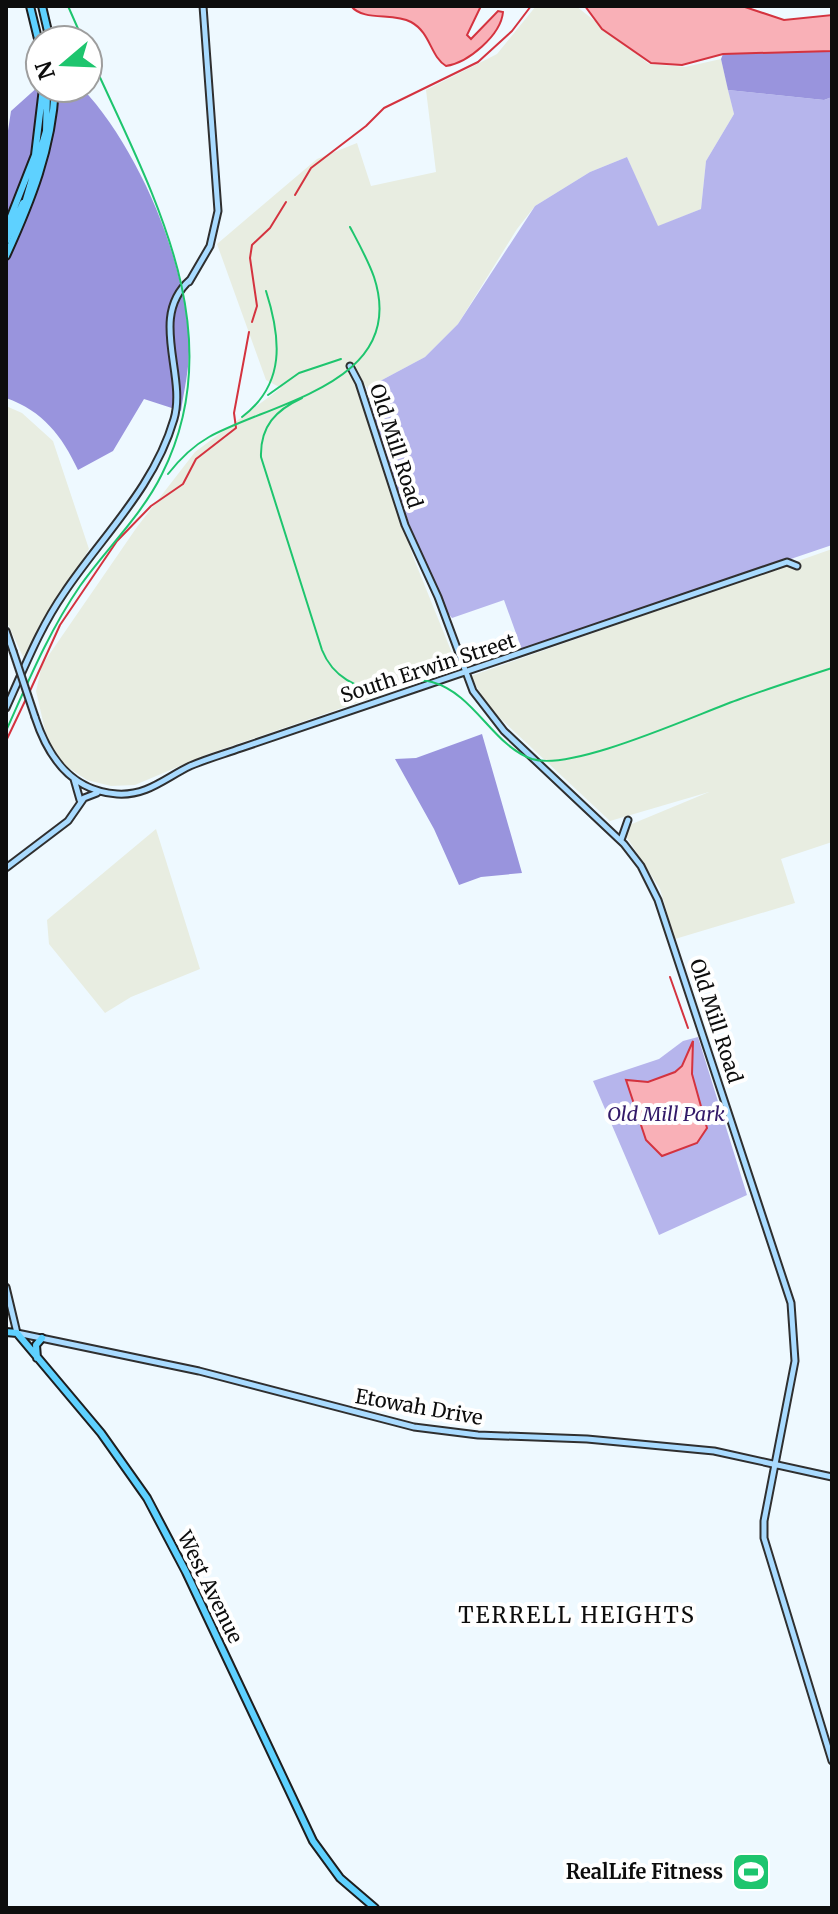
<svg xmlns="http://www.w3.org/2000/svg" width="838" height="1914" font-family="Merriweather,serif">
  <style>
    .industrial { fill: #e8ede1 }
    .green { fill: #b6b5ec }
    .forest { fill: #9994dd }
    .water { fill: #f9b0b7; stroke: #d4333f; stroke-width: 2 }
    .lines { fill: none; stroke-linecap: round; stroke-linejoin: round }
    .stream { stroke: #d4333f; stroke-width: 2 }
    .secondary-casing { stroke: #2f2f2f; stroke-width: 9 }
    .primary-casing { stroke: #1e1e1e; stroke-width: 10 }
    .secondary { stroke: #a9dbff; stroke-width: 5 }
    .primary { stroke: #5ed1ff; stroke-width: 6 }
    .rail { stroke: #1ec56e; stroke-width: 2 }
    .secondary-bridge-casing { stroke: #2f2f2f; stroke-width: 9; stroke-linecap: butt }
    .secondary-bridge { stroke: #a9dbff; stroke-width: 5 }
    .labels { text-anchor: middle; stroke-width: 8; stroke-linejoin: round; paint-order: stroke }
    .street-label { font-size: 20px; fill: #0d0d0d; stroke: #fff }
    .park-label { font-size: 20px; font-style: italic; fill: #331a69; stroke: #fff }
    .poi-label { font-size: 20px; font-weight: bold; fill: #0d0d0d; stroke: #fff; text-anchor: end }
    .neighbourhood-label { font-size: 22px; letter-spacing: 2px; fill: #0d0d0d; stroke: #fff }
  </style>
  <rect width="100%" height="100%" fill="#eef9ff"/>
  <path class="industrial" d="M 536,6 L 576,6 L 649,64 L 685,67 L 721,59 L 734,114 L 706,161 L 701,209 L 657,227 L 627,157 L 590,172 L 535,206 L 517,229 L 458,324 L 425,357 L 367,388 L 347,361 L 414,559 L 458,668 L 208,754 L 135,785 L 111,786 L 87,780 L 51,756 L 36,691 L 42,665 L 137,527 L 195,452 L 281,388 L 266,380 L 217,244 L 317,159 L 357,143 L 371,186 L 436,172 L 426,90 L 497,54 Z
    M 6,406 L 22,413 L 53,441 L 89,549 L 24,659 L 6,620 Z
    M 832,549 L 832,842 L 781,859 L 795,903 L 675,939 L 660,889 L 626,836 L 627,826 L 709,792 L 610,821 L 487,706 L 471,676 Z
    M 156,829 L 200,969 L 131,997 L 105,1013 L 49,944 L 47,920 Z"/>
  <path class="green" d="M 728,90 L 824,100 L 832,97 L 832,545 L 522,650 L 504,600 L 452,618 L 447,612 L 414,538 L 377,431 L 367,388 L 425,357 L 458,324 L 535,206 L 590,172 L 627,157 L 658,226 L 701,209 L 706,161 L 734,114 Z
    M 698,1037 L 747,1195 L 659,1235 L 593,1081 L 659,1059 L 683,1041 Z"/>
  <path class="forest" d="M 832,51 L 832,97 L 824,100 L 728,90 L 721,59 L 723,54 Z
    M 40,85 L 82,88 C 140,150 188,265 189,350 C 189,370 184,391 181,411 L 144,399 L 113,451 L 78,470 C 62,436 43,411 6,398 L 6,144 L 11,111 Z
    M 482,734 L 522,873 L 481,877 L 459,885 L 434,829 L 395,759 L 416,758 Z"/>
  <path class="water" d="M 351,6 L 481,6 L 467,35 L 471,39 L 498,11 L 503,12 C 501,35 468,63 446,66 C 430,56 431,33 411,22 C 393,12 364,22 351,6 Z
    M 585,6 L 742,6 L 784,20 L 832,15 L 832,51 L 723,54 L 682,65 L 651,63 L 602,29 Z
    M 693,1041 L 692,1074 L 707,1128 L 697,1143 L 662,1156 L 646,1140 L 626,1080 L 648,1082 L 675,1072 L 682,1066 Z"/>
  <g class="lines">
    <path class="stream" d="M 295,195 L 311,168 L 366,126 L 384,108 L 478,62 L 512,31 L 531,6
      M 252,322 L 257,306 L 250,258 L 252,245 L 270,228 L 286,202
      M 29,693 L 60,625 L 117,541 L 151,506 L 183,484 L 196,459 L 236,428 L 234,413 L 249,332
      M 6,741 L 26,699
      M 670,977 L 688,1028"/>
    <g class="secondary-casing">
      <path id="secondary" d="M 189,282 L 210,246 L 218,211 L 203,6
        M 350,366 L 359,383 L 405,525 L 438,597 L 473,691 L 504,731 L 624,844 L 641,866 L 658,900 L 791,1303 L 795,1361 L 764,1521 L 764,1538 L 832,1761
        M 6,631 L 13,651
        M 6,708 C 24,669 39,629 64,593 C 102,536 154,488 174,419 C 187,374 148,317 190,280
        M 35,717 C 48,757 71,791 117,794 C 147,796 165,778 190,766 C 206,759 224,754 241,748 C 423,686 605,625 787,562 L 797,566
        M 74,779 L 80,800
        M 621,840 L 628,820
        M 6,868 L 68,821 L 84,798 L 97,793
        M 6,1287 L 17,1333 L 199,1371 L 414,1427 L 478,1435 L 587,1439 L 714,1451 L 832,1477"/>
    </g>
    <g class="primary-casing">
      <path id="primary" d="M 30,6 L 40,47
        M 42,6 L 50,40
        M 25,203 L 46,131 L 47,92
        M 6,229 L 35,155 L 43,88
        M 6,241 L 23,203
        M 6,256 C 31,201 52,149 55,88
        M 6,1332 L 17,1333 L 101,1433 L 147,1498 L 186,1572 L 313,1841 L 340,1878 L 375,1908
        M 37,1358 L 36,1345 L 42,1338"/>
    </g>
    <use href="#secondary" class="secondary"/>
    <use href="#primary" class="primary"/>
    <path class="rail" d="M 68,6 L 83,40
      M 268,395 L 299,373 L 341,359
      M 302,398 C 276,410 260,426 261,457 L 322,650 C 332,675 357,692 385,688 C 401,686 414,677 432,682 C 475,694 492,745 532,759 C 572,772 697,714 740,699 C 770,688 801,678 832,668
      M 242,417 C 286,384 281,338 266,291
      M 168,474 C 179,460 193,446 209,437 C 272,402 409,383 374,277 C 368,260 359,244 350,227
      M 6,731 C 28,682 49,631 80,586 C 106,549 142,515 162,474 C 235,329 147,184 88,51"/>
    <g class="secondary-bridge-casing">
      <path id="secondary-bridge" d="M 13,651 L 35,717"/>
    </g>
    <use href="#secondary-bridge" class="secondary-bridge"/>
  </g>
  <defs>
    <g id="stadium-square" transform="scale(2)"><rect x="-9" y="-9" width="18" height="18" rx="4" fill="#1ec56e" stroke="#fff"/><path d="M0-5a6.5 5 0 1 0 0 10a6.5 5 0 1 0 0-10ZM-3.5-1.8h7v3.6h-7Z" fill="#fff"/></g>
  </defs>
  <g fill-rule="evenodd">
    <use href="#stadium-square" x="751" y="1872"/>
  </g>
  <g class="labels">
    <g class="street-label">
      <text transform="translate(396 446) rotate(72)" y="7">Old Mill Road</text>
      <text transform="translate(428 668) rotate(-18)" y="7">South Erwin Street</text>
      <text transform="translate(716 1021) rotate(72)" y="7">Old Mill Road</text>
      <text transform="translate(419 1407) rotate(10)" y="7">Etowah Drive</text>
      <text transform="translate(210 1587) rotate(64)" y="7">West Avenue</text>
    </g>
    <g class="park-label">
      <text x="666" y="1121">Old Mill Park</text>
    </g>
    <g class="poi-label">
      <text x="723" y="1879">RealLife Fitness</text>
    </g>
    <g class="neighbourhood-label">
      <text x="577" y="1623">TERRELL HEIGHTS</text>
    </g>
  </g>
  <rect width="838" height="1914" fill="none" stroke="#0d0d0d" stroke-width="16"/>
  <g transform="translate(64 64) rotate(251)"><circle r="38" fill="#ffffff" stroke="#9e9e9e" stroke-width="2"/>
  <path d="M0-6L14 30L0 20L-14 30Z" fill="#1ec56e"/>
  <text y="-12" font-size="22" font-weight="bold" text-anchor="middle" fill="#0d0d0d">N</text>
  </g>
</svg>
